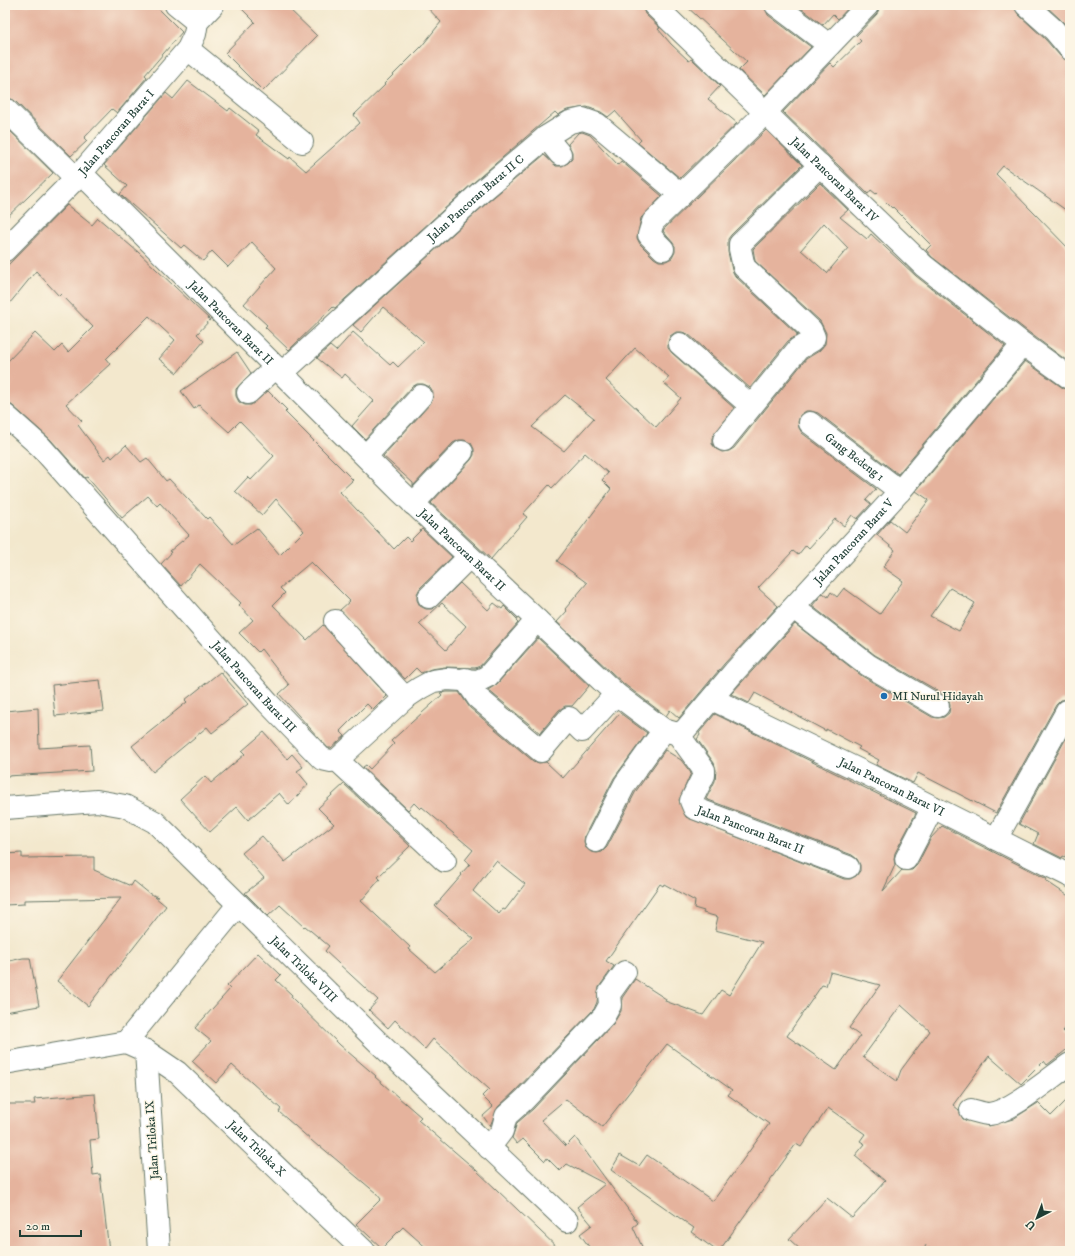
<svg xmlns="http://www.w3.org/2000/svg" width="1075" height="1256" font-family="'IM FELL DW Pica',serif">
  <style>
    .building { fill: #e5b39d; fill-rule: evenodd }
    .lines { fill: none; stroke-linecap: round; stroke-linejoin: round }
    .minor-casing { stroke: #69796a; stroke-width: 24 }
    .path { stroke: #69796a; stroke-width: 2.5; stroke-dasharray: 1 3; stroke-linecap: butt }
    .minor { stroke: #fff; stroke-width: 22 }
    .poi-dot { fill: #1f6fb2; stroke: #fcf5e5; stroke-width: 1.5 }
    .labels { text-anchor: middle; stroke-width: 3; stroke-linejoin: round; paint-order: stroke }
    .street-label { font-size: 12px; fill: #1f3d34; stroke: #fcf5e5 }
    .poi-label { font-size: 12px; fill: #1f3d34; stroke: #fcf5e5; text-anchor: start }
  </style>
  <rect width="100%" height="100%" fill="#fcf5e5"/>
  <filter id="ink" filterUnits="userSpaceOnUse"><feTurbulence type="fractalNoise" baseFrequency=".025" numOctaves="2"/><feDisplacementMap in="SourceGraphic" scale="8" xChannelSelector="R" yChannelSelector="G"/><feConvolveMatrix kernelMatrix="1 2 1 2 8 2 1 2 1" color-interpolation-filters="sRGB"/></filter>
  <filter id="wash" filterUnits="userSpaceOnUse"><feTurbulence type="fractalNoise" baseFrequency=".012" numOctaves="4" result="noise"/><feDisplacementMap in="SourceGraphic" scale="16" xChannelSelector="R" yChannelSelector="G"/><feGaussianBlur stdDeviation="0.9" result="paint"/><feColorMatrix in="noise" values="0 0 0 0 0 0 0 0 0 0 0 0 0 0 0 0 0 1.4 0 .05"/><feComposite in="paint" operator="in"/></filter>
  <g filter="url(#wash)">
    <rect width="100%" height="100%" fill="#f3e8cd"/>
    <g id="blocks">
      <path class="building" d="M 5,5 L 155,5 L 182,32 L 145,75 L 147,77 L 117,113 L 112,109 L 84,138 L 87,141 L 71,156 L 14,100 L 5,97 Z
        M 238,5 L 285,5 L 317,36 L 263,91 L 225,53 L 255,22 Z
        M 425,5 L 642,5 L 645,14 L 660,28 L 658,29 L 671,44 L 689,61 L 692,59 L 720,86 L 708,99 L 737,123 L 680,178 L 638,143 L 641,140 L 615,111 L 608,117 L 601,112 L 587,107 L 567,110 L 558,115 L 555,112 L 473,183 L 335,308 L 333,307 L 289,350 L 265,327 L 267,325 L 244,304 L 276,268 L 252,242 L 228,267 L 212,251 L 203,261 L 184,245 L 181,248 L 124,198 L 120,194 L 127,186 L 104,165 L 166,93 L 173,99 L 188,81 L 228,111 L 230,108 L 259,131 L 256,135 L 289,159 L 290,157 L 306,171 L 360,123 L 354,115 L 385,85 L 384,84 L 421,47 L 441,22 Z
        M 685,5 L 764,5 L 768,15 L 811,47 L 765,95 L 739,70 L 747,62 Z
        M 797,5 L 851,5 L 838,19 L 833,14 L 823,25 Z
        M 880,5 L 1014,5 L 1018,14 L 1045,39 L 1061,57 L 1070,61 L 1070,213 L 1003,166 L 996,174 L 1070,250 L 1070,363 L 1031,334 L 932,257 L 926,250 L 931,245 L 893,207 L 892,208 L 877,193 L 876,194 L 871,190 L 868,194 L 783,112 L 830,63 L 834,67 L 861,41 L 856,36 L 877,14 Z
        M 1045,5 L 1070,5 L 1070,30 L 1062,21 Z
        M 5,126 L 53,173 L 5,219 Z
        M 766,130 L 802,165 L 731,235 L 728,239 L 728,252 L 732,270 L 735,276 L 798,335 L 788,341 L 750,388 L 688,334 L 682,332 L 676,332 L 670,336 L 668,342 L 668,348 L 672,353 L 734,408 L 712,438 L 712,444 L 716,449 L 722,452 L 729,451 L 734,448 L 806,359 L 819,351 L 825,344 L 826,333 L 820,321 L 755,261 L 753,249 L 820,183 L 848,210 L 840,217 L 867,239 L 871,234 L 916,276 L 1005,346 L 898,474 L 818,413 L 811,411 L 806,411 L 800,415 L 798,422 L 799,428 L 802,433 L 876,489 L 866,500 L 871,504 L 857,519 L 852,515 L 844,526 L 835,519 L 809,548 L 806,545 L 798,555 L 793,551 L 758,588 L 778,606 L 724,664 L 679,718 L 670,710 L 666,716 L 624,684 L 557,622 L 567,611 L 565,609 L 587,583 L 557,561 L 611,489 L 602,480 L 608,473 L 585,453 L 552,488 L 549,485 L 523,514 L 527,517 L 491,559 L 431,503 L 471,460 L 474,455 L 474,449 L 471,443 L 464,440 L 459,440 L 453,443 L 413,486 L 413,483 L 383,456 L 430,404 L 433,398 L 433,392 L 430,387 L 423,384 L 417,384 L 412,387 L 365,439 L 352,426 L 374,401 L 345,374 L 342,378 L 317,358 L 330,346 L 336,351 L 353,332 L 390,365 L 393,362 L 398,367 L 424,342 L 383,307 L 361,332 L 353,325 L 489,201 L 544,155 L 556,166 L 562,166 L 568,163 L 572,159 L 572,152 L 568,144 L 578,133 L 582,132 L 590,135 L 618,165 L 621,161 L 662,196 L 641,218 L 637,238 L 640,244 L 654,258 L 659,261 L 666,261 L 672,258 L 675,252 L 675,246 L 663,231 L 664,229 ZM 824,223 L 848,248 L 827,273 L 801,250 ZM 635,348 L 669,377 L 664,383 L 681,398 L 656,427 L 606,380 ZM 565,395 L 594,418 L 564,451 L 532,427 Z
        M 67,205 L 92,225 L 98,218 L 138,252 L 210,320 L 197,334 L 204,341 L 177,373 L 159,359 L 175,340 L 149,316 L 106,359 L 110,364 L 66,404 L 82,421 L 78,425 L 104,460 L 110,455 L 112,458 L 126,445 L 141,462 L 147,458 L 166,481 L 169,479 L 207,519 L 209,517 L 234,545 L 257,528 L 280,555 L 304,531 L 276,499 L 262,515 L 235,491 L 248,477 L 251,480 L 274,456 L 240,421 L 229,432 L 199,405 L 194,409 L 181,391 L 237,352 L 251,373 L 236,389 L 236,396 L 239,402 L 245,405 L 251,405 L 268,391 L 287,410 L 285,412 L 353,480 L 340,492 L 394,549 L 406,537 L 410,541 L 422,529 L 452,557 L 420,588 L 417,594 L 417,600 L 420,606 L 426,609 L 433,609 L 460,583 L 488,610 L 494,603 L 502,609 L 504,606 L 517,619 L 516,621 L 518,623 L 480,666 L 475,668 L 445,667 L 431,669 L 421,673 L 416,668 L 405,679 L 340,610 L 350,601 L 311,562 L 280,588 L 285,593 L 273,605 L 307,640 L 323,625 L 387,696 L 373,710 L 367,704 L 340,731 L 345,736 L 331,748 L 328,748 L 279,694 L 289,685 L 261,649 L 258,652 L 239,633 L 253,620 L 239,605 L 241,603 L 200,564 L 181,586 L 161,564 L 172,552 L 170,551 L 189,535 L 160,503 L 157,506 L 148,496 L 122,518 L 87,477 L 85,478 L 50,439 L 13,406 L 5,401 L 5,364 L 35,333 L 55,352 L 62,345 L 68,352 L 93,327 L 61,294 L 59,296 L 36,271 L 5,309 L 5,268 ZM 442,603 L 466,626 L 446,650 L 419,624 Z
        M 1025,361 L 1063,388 L 1070,390 L 1070,699 L 1061,700 L 1056,705 L 996,813 L 918,773 L 913,783 L 876,765 L 879,760 L 858,749 L 860,747 L 826,729 L 826,731 L 755,693 L 749,703 L 731,694 L 795,624 L 862,676 L 932,717 L 938,718 L 944,717 L 949,713 L 950,706 L 949,700 L 945,695 L 875,655 L 812,606 L 823,593 L 828,597 L 831,592 L 837,597 L 844,588 L 880,614 L 903,581 L 883,567 L 895,550 L 877,535 L 890,520 L 905,532 L 929,500 L 916,491 ZM 950,588 L 975,603 L 959,631 L 930,616 Z
        M 538,638 L 589,686 L 572,706 L 565,706 L 559,710 L 540,733 L 488,690 L 497,684 Z
        M 220,672 L 248,704 L 212,733 L 207,727 L 153,772 L 132,746 L 187,702 L 185,700 Z
        M 100,680 L 104,711 L 55,716 L 52,685 Z
        M 447,692 L 459,692 L 470,708 L 533,761 L 539,763 L 546,762 L 563,778 L 620,713 L 647,733 L 614,778 L 585,835 L 584,841 L 585,847 L 591,852 L 597,853 L 602,852 L 607,847 L 636,791 L 665,750 L 681,760 L 691,773 L 679,800 L 686,817 L 844,879 L 850,879 L 856,876 L 860,871 L 860,865 L 857,859 L 852,855 L 706,799 L 715,781 L 716,770 L 714,763 L 697,739 L 700,735 L 699,733 L 715,714 L 916,813 L 895,853 L 894,859 L 895,865 L 883,891 L 902,870 L 912,870 L 917,865 L 931,838 L 942,826 L 1047,879 L 1046,881 L 1070,897 L 1070,1023 L 1063,1031 L 1070,1037 L 1070,1047 L 1047,1065 L 1044,1061 L 1021,1084 L 989,1056 L 953,1105 L 959,1110 L 963,1119 L 989,1126 L 1013,1119 L 1038,1103 L 1051,1116 L 1070,1097 L 1070,1251 L 802,1251 L 789,1239 L 827,1198 L 852,1218 L 885,1181 L 855,1156 L 865,1144 L 860,1141 L 865,1134 L 828,1108 L 801,1147 L 796,1144 L 719,1251 L 717,1251 L 691,1232 L 694,1228 L 611,1170 L 620,1155 L 639,1166 L 647,1155 L 713,1201 L 769,1124 L 728,1095 L 732,1090 L 667,1044 L 602,1127 L 566,1099 L 541,1120 L 566,1146 L 575,1137 L 638,1223 L 633,1227 L 644,1251 L 592,1251 L 580,1234 L 592,1225 L 577,1207 L 605,1184 L 567,1164 L 560,1171 L 547,1158 L 545,1161 L 523,1139 L 517,1144 L 512,1138 L 517,1123 L 533,1109 L 613,1024 L 621,1011 L 622,998 L 635,979 L 666,999 L 665,1001 L 703,1015 L 721,990 L 729,995 L 762,942 L 715,930 L 718,917 L 703,913 L 704,911 L 694,908 L 695,901 L 664,884 L 663,886 L 660,884 L 606,961 L 614,966 L 599,987 L 597,1002 L 594,1009 L 515,1091 L 498,1107 L 490,1126 L 483,1116 L 493,1107 L 482,1096 L 489,1089 L 433,1039 L 425,1049 L 395,1020 L 388,1028 L 369,1010 L 378,1000 L 325,951 L 329,946 L 305,926 L 304,927 L 280,905 L 268,916 L 245,893 L 264,878 L 242,853 L 262,836 L 285,862 L 334,824 L 318,808 L 344,784 L 410,846 L 378,877 L 380,879 L 361,901 L 410,947 L 409,949 L 435,972 L 474,939 L 435,906 L 462,875 L 461,874 L 470,864 L 465,860 L 473,850 L 422,807 L 420,809 L 414,803 L 408,810 L 363,767 L 366,765 L 370,769 L 394,744 L 391,741 L 442,695 L 440,693 ZM 496,861 L 525,884 L 505,910 L 503,909 L 499,914 L 473,891 ZM 830,972 L 880,985 L 849,1028 L 860,1036 L 836,1070 L 787,1036 L 822,985 L 826,986 ZM 901,1005 L 930,1031 L 901,1070 L 897,1081 L 863,1057 Z
        M 38,708 L 39,748 L 90,745 L 92,771 L 7,776 L 5,711 Z
        M 1070,731 L 1070,848 L 1065,857 L 1063,856 L 1062,858 L 1034,844 L 1038,834 L 1019,824 Z
        M 264,732 L 287,759 L 292,754 L 303,767 L 297,771 L 308,784 L 289,805 L 279,793 L 248,820 L 237,807 L 210,832 L 180,799 L 205,776 L 211,783 L 245,754 L 242,751 Z
        M 22,853 L 22,858 L 94,857 L 94,870 L 131,886 L 134,881 L 150,894 L 159,897 L 155,897 L 166,906 L 88,1006 L 57,981 L 121,898 L 24,900 L 24,904 L 5,905 L 5,854 Z
        M 258,953 L 281,975 L 276,980 L 292,995 L 291,997 L 340,1045 L 376,1076 L 375,1077 L 421,1117 L 418,1120 L 476,1170 L 561,1251 L 430,1251 L 403,1227 L 382,1248 L 356,1224 L 381,1199 L 376,1193 L 320,1146 L 319,1147 L 279,1112 L 281,1109 L 232,1065 L 216,1083 L 192,1061 L 211,1041 L 195,1028 L 230,989 L 227,986 Z
        M 23,958 L 30,958 L 39,1006 L 5,1012 L 5,962 Z
        M 95,1094 L 99,1139 L 90,1140 L 93,1175 L 100,1174 L 109,1251 L 5,1251 L 5,1104 L 35,1104 L 34,1099 Z"/>
    </g>
  </g>
  <g filter="url(#ink)">
    <use href="#blocks" fill-opacity="0" stroke="#69796a" stroke-width="1"/>
    <g class="lines">
      <g class="minor-casing">
        <g id="minor">
          <path d="M 176,5 L 197,22"/>
          <path id="s1" d="M 654,5 L 924,266 L 1023,344 L 1070,378"/>
          <path d="M 776,5 L 829,45"/>
          <path d="M 1026,5 L 1054,30 L 1070,49"/>
          <path d="M 188,49 L 302,142"/>
          <path d="M 5,109 L 76,178"/>
          <path d="M 546,137 L 560,154"/>
          <path id="s2" d="M 81,173 L 400,491 L 537,620 L 616,694 L 664,730 L 678,734 L 704,770 L 704,775 L 691,801 L 694,808 L 848,867"/>
          <path d="M 663,249 L 649,235 L 653,222 L 757,121 L 868,5"/>
          <path id="s3" d="M 5,250 L 81,173 L 188,49 L 195,34 L 197,22 L 213,5"/>
          <path d="M 680,344 L 751,406"/>
          <path id="s4" d="M 282,373 L 481,192 L 546,137 L 570,122 L 583,119 L 597,124 L 681,195"/>
          <path d="M 248,393 L 276,367"/>
          <path id="s5" d="M 5,415 L 41,447 L 268,703 L 322,759 L 331,761 L 337,760 L 405,698 L 420,688 L 433,681 L 447,679 L 478,681 L 488,676 L 537,620"/>
          <path id="s6" d="M 810,423 L 900,491"/>
          <path d="M 724,440 L 798,349 L 813,340 L 814,337 L 811,330 L 744,267 L 740,249 L 740,244 L 820,165"/>
          <path d="M 366,456 L 421,396"/>
          <path d="M 413,504 L 462,452"/>
          <path d="M 429,597 L 469,557"/>
          <path d="M 794,608 L 868,665 L 938,706"/>
          <path d="M 335,621 L 405,698"/>
          <path d="M 465,679 L 478,698 L 541,751 L 569,718 L 582,731 L 616,694"/>
          <path id="s7" d="M 712,699 L 869,775 L 1070,876"/>
          <path id="s8" d="M 678,734 L 685,730 L 734,672 L 900,491 L 1023,344"/>
          <path d="M 337,760 L 445,861"/>
          <path id="s9" d="M 5,808 L 97,801 L 125,806 L 155,822 L 380,1044 L 567,1221"/>
          <path d="M 996,839 L 1067,711"/>
          <path d="M 596,841 L 625,784 L 664,730"/>
          <path d="M 906,859 L 933,807"/>
          <path id="s10" d="M 146,1051 L 177,1072 L 364,1251"/>
          <path d="M 5,1063 L 126,1042"/>
          <path d="M 971,1110 C 976,1111 983,1114 989,1114 C 1011,1112 1051,1077 1070,1064"/>
          <path d="M 489,1148 L 502,1131 L 506,1116 L 524,1100 L 604,1016 L 610,1005 L 609,994 L 625,972"/>
          <path d="M 159,1251 L 146,1051 L 126,1042 L 238,905"/>
        </g>
      </g>
      <path class="path" d="M 925,1246 L 932,1251"/>
      <use href="#minor" class="minor"/>
    </g>
  </g>
  <circle class="poi-dot" cx="884" cy="696" r="4"/>
  <g class="labels">
    <g class="street-label">
      <text dy="4" stroke="none"><textPath href="#s3" startOffset="162">Jalan Pancoran Barat I</textPath></text>
      <text dy="4" stroke="none"><textPath href="#s1" startOffset="251">Jalan Pancoran Barat IV</textPath></text>
      <text dy="4" stroke="none"><textPath href="#s4" startOffset="261">Jalan Pancoran Barat II C</textPath></text>
      <text dy="4" stroke="none"><textPath href="#s2" startOffset="212">Jalan Pancoran Barat II</textPath></text>
      <text dy="4" stroke="none"><textPath href="#s6" startOffset="56">Gang Bedeng 1</textPath></text>
      <text dy="4" stroke="none"><textPath href="#s8" startOffset="261">Jalan Pancoran Barat V</textPath></text>
      <text dy="4" stroke="none"><textPath href="#s2" startOffset="536">Jalan Pancoran Barat II</textPath></text>
      <text dy="4" stroke="none"><textPath href="#s5" startOffset="369">Jalan Pancoran Barat III</textPath></text>
      <text dy="4" stroke="none"><textPath href="#s7" startOffset="200">Jalan Pancoran Barat VI</textPath></text>
      <text dy="4" stroke="none"><textPath href="#s2" startOffset="968">Jalan Pancoran Barat II</textPath></text>
      <text dy="4" stroke="none"><textPath href="#s9" startOffset="364">Jalan Triloka VIII</textPath></text>
      <text transform="translate(152 1140) rotate(-94)" y="4">Jalan Triloka IX</text>
      <text dy="4" stroke="none"><textPath href="#s10" startOffset="148">Jalan Triloka X</textPath></text>
    </g>
    <g class="poi-label">
      <text x="892" y="700">MI Nurul Hidayah</text>
    </g>
  </g>
  <rect width="1075" height="1256" fill="none" stroke="#fcf5e5" stroke-width="20"/>
  <g transform="translate(1037 1218) rotate(222)" stroke="#fcf5e5" stroke-width="3" paint-order="stroke">
  <path d="M0-3L7 15L0 10L-7 15Z" fill="#1f3d34"/>
  <text y="-6" font-size="11" font-weight="bold" text-anchor="middle" fill="#1f3d34">U</text>
  </g>
  <path d="M20 1230v6h61v-6" fill="none" stroke="#1f3d34" stroke-width="2"/>
  <text x="26" y="1230" font-size="12" fill="#1f3d34" stroke="#fcf5e5" stroke-width="3" paint-order="stroke">20 m</text>
</svg>
